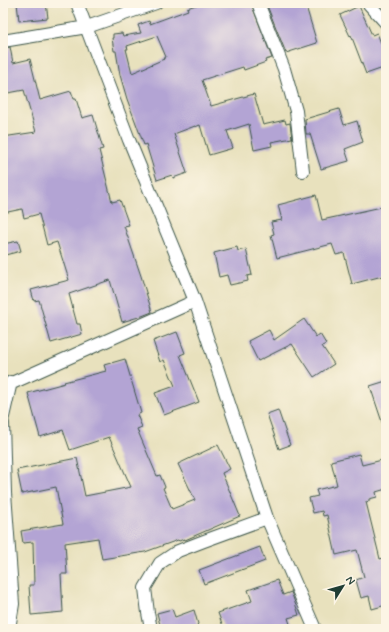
<svg xmlns="http://www.w3.org/2000/svg" width="389" height="632" font-family="Mynerve,sans-serif">
  <style>
    .building { fill: #b3a4d4; fill-rule: evenodd }
    .lines { fill: none; stroke-linecap: round; stroke-linejoin: round }
    .minor-casing { stroke: #3d5649; stroke-width: 14 }
    .minor { stroke: #fff; stroke-width: 12 }
  </style>
  <rect width="100%" height="100%" fill="#fcf5e5"/>
  <filter id="ink" filterUnits="userSpaceOnUse"><feTurbulence type="fractalNoise" baseFrequency=".025" numOctaves="2"/><feDisplacementMap in="SourceGraphic" scale="8" xChannelSelector="R" yChannelSelector="G"/><feConvolveMatrix kernelMatrix="1 2 1 2 8 2 1 2 1" color-interpolation-filters="sRGB"/></filter>
  <filter id="wash" filterUnits="userSpaceOnUse"><feTurbulence type="fractalNoise" baseFrequency=".012" numOctaves="4" result="noise"/><feDisplacementMap in="SourceGraphic" scale="16" xChannelSelector="R" yChannelSelector="G"/><feGaussianBlur stdDeviation="0.9" result="paint"/><feColorMatrix in="noise" values="0 0 0 0 0 0 0 0 0 0 0 0 0 0 0 0 0 1.4 0 .05"/><feComposite in="paint" operator="in"/></filter>
  <g filter="url(#wash)">
    <rect width="100%" height="100%" fill="#e8e1bd"/>
    <g id="blocks">
      <path class="building" d="M 17,3 L 46,3 L 48,18 L 19,21 Z
        M 202,3 L 251,3 L 272,58 L 265,60 L 266,62 L 244,70 L 243,67 L 202,80 L 211,106 L 254,94 L 263,125 L 285,120 L 286,124 L 290,123 L 292,138 L 271,142 L 272,146 L 254,150 L 249,124 L 227,131 L 233,148 L 209,155 L 200,125 L 195,127 L 195,126 L 174,134 L 187,173 L 173,178 L 172,175 L 157,180 L 146,144 L 144,145 L 127,99 L 120,75 L 116,51 L 114,51 L 112,38 L 113,38 L 113,34 L 122,33 L 123,36 L 141,33 L 138,25 L 149,21 L 150,24 L 188,10 L 187,8 ZM 157,36 L 166,57 L 163,59 L 164,59 L 132,73 L 126,49 L 128,49 L 127,46 Z
        M 266,3 L 305,3 L 317,43 L 286,53 Z
        M 359,6 L 372,35 L 377,33 L 386,56 L 386,67 L 366,74 L 351,35 L 350,36 L 340,15 Z
        M 10,47 L 13,63 L 30,59 L 40,100 L 71,91 L 74,99 L 76,99 L 82,118 L 93,115 L 103,149 L 99,150 L 112,202 L 120,200 L 129,225 L 124,226 L 141,276 L 152,312 L 142,316 L 122,322 L 110,280 L 69,294 L 77,324 L 80,324 L 82,334 L 51,343 L 39,300 L 34,301 L 31,290 L 69,280 L 57,242 L 47,245 L 39,214 L 24,218 L 22,209 L 3,213 L 3,137 L 36,132 L 24,90 L 3,94 L 3,48 Z
        M 339,109 L 344,125 L 357,121 L 363,142 L 345,149 L 349,161 L 321,169 L 310,134 L 306,134 L 305,119 Z
        M 316,195 L 322,220 L 386,206 L 386,275 L 352,284 L 344,253 L 336,255 L 332,244 L 277,258 L 271,235 L 274,234 L 271,222 L 282,220 L 278,205 Z
        M 18,241 L 21,251 L 5,255 L 3,244 Z
        M 237,247 L 238,251 L 246,249 L 252,275 L 247,276 L 248,281 L 230,285 L 227,275 L 219,277 L 214,253 Z
        M 304,319 L 316,337 L 320,334 L 326,344 L 322,346 L 334,364 L 314,377 L 292,344 L 258,361 L 248,341 L 269,330 L 274,340 Z
        M 177,332 L 185,353 L 180,355 L 199,402 L 164,415 L 155,393 L 175,386 L 164,360 L 160,362 L 153,341 Z
        M 125,359 L 141,413 L 137,415 L 142,427 L 137,429 L 157,476 L 160,475 L 165,487 L 163,488 L 172,509 L 195,500 L 178,464 L 218,445 L 230,469 L 222,473 L 240,516 L 185,540 L 184,539 L 179,541 L 178,540 L 145,552 L 102,559 L 98,538 L 65,543 L 67,574 L 61,574 L 63,612 L 31,615 L 29,585 L 34,585 L 33,542 L 23,543 L 21,531 L 63,524 L 56,487 L 22,494 L 17,470 L 77,458 L 85,496 L 131,487 L 109,437 L 70,450 L 63,430 L 40,437 L 28,393 L 65,383 L 64,382 L 106,371 L 104,365 Z
        M 386,381 L 386,428 L 384,428 L 370,386 Z
        M 278,410 L 290,445 L 279,449 L 267,414 Z
        M 359,454 L 362,465 L 386,459 L 386,489 L 376,492 L 377,497 L 369,499 L 369,501 L 366,502 L 380,559 L 386,557 L 386,605 L 372,609 L 369,596 L 361,598 L 356,580 L 364,577 L 357,550 L 336,555 L 327,515 L 323,516 L 322,511 L 313,513 L 309,498 L 318,496 L 316,490 L 337,485 L 331,461 Z
        M 260,547 L 265,561 L 204,584 L 199,570 Z
        M 277,580 L 283,595 L 291,592 L 294,600 L 299,615 L 288,618 L 290,624 L 284,626 L 285,629 L 224,629 L 218,613 L 252,601 L 248,590 Z
        M 172,609 L 175,617 L 194,610 L 198,624 L 197,625 L 198,629 L 161,629 L 157,613 Z"/>
    </g>
  </g>
  <g filter="url(#ink)">
    <use href="#blocks" fill-opacity="0" stroke="#3d5649" stroke-width="1"/>
    <g class="lines">
      <g class="minor-casing">
        <path id="minor" d="M 77,3 L 129,140 L 195,301 L 267,518 L 315,629
          M 258,3 L 284,69 L 296,111 L 303,171
          M 368,3 L 386,23
          M 3,41 L 87,27 L 156,3
          M 3,387 L 195,301
          M 3,417 L 11,382
          M 3,423 L 5,493 L 13,604 L 9,629
          M 151,629 L 148,613 L 145,588 L 160,563 L 178,551 L 204,541 L 267,518"/>
      </g>
      <use href="#minor" class="minor"/>
    </g>
  </g>
  <rect width="389" height="632" fill="none" stroke="#fcf5e5" stroke-width="16"/>
  <g transform="translate(343 586) rotate(53)" stroke="#fcf5e5" stroke-width="3" paint-order="stroke">
  <path d="M0-3L7 15L0 10L-7 15Z" fill="#1f3d34"/>
  <text y="-6" font-size="11" font-weight="bold" text-anchor="middle" fill="#1f3d34">N</text>
  </g>
</svg>
